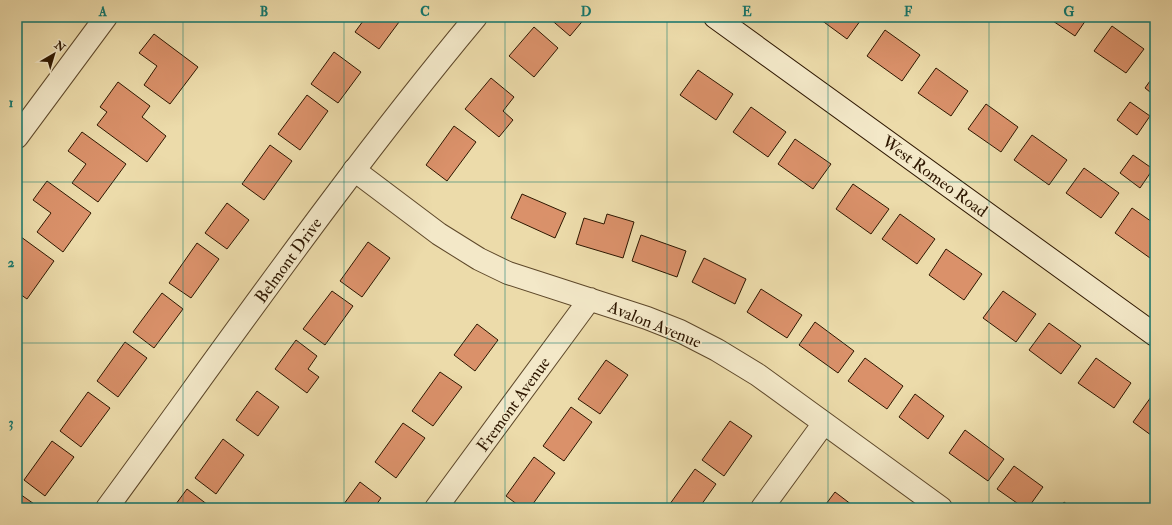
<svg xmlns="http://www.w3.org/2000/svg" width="1172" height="525" font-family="'IM FELL Double Pica',serif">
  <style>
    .building { fill: #da916a; stroke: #2e1700 }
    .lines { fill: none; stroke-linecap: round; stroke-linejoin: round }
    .minor-casing { stroke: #5e482a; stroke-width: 24 }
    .tertiary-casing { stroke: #5e482a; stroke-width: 24 }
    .secondary-casing { stroke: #2e1700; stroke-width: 24 }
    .minor { stroke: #f3e8c8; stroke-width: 22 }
    .tertiary { stroke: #f3e8c8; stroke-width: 22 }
    .secondary { stroke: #f3e8c8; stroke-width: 22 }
    .grid { fill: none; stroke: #0f766e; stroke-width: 1; stroke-opacity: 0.55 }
    .labels { text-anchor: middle; stroke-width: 3; stroke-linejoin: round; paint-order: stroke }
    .street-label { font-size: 17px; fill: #2e1700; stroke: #f3e8c8 }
    .neatline { fill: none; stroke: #0f766e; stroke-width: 1.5 }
    .grid-label { font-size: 13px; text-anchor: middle; font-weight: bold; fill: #0f766e }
  </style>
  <rect width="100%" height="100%" fill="#ecdbaa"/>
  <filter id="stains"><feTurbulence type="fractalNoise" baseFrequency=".005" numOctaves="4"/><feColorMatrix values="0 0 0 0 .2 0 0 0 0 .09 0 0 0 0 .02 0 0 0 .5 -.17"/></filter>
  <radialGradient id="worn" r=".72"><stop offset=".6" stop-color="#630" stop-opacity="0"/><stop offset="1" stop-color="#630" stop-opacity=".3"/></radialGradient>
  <path class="building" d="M 366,17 L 401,17 L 402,18 L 379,49 L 355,32 Z
    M 548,17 L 586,17 L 570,36 Z
    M 817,17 L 863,17 L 847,39 Z
    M 1047,17 L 1088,17 L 1075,36 Z
    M 1112,26 L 1144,49 L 1126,73 L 1094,51 Z
    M 534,27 L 558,48 L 534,77 L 509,56 Z
    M 885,30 L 920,55 L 902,81 L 867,56 Z
    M 154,34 L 198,67 L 170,104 L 144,85 L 157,66 L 139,53 Z
    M 334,52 L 361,72 L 338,103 L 311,84 Z
    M 936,68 L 968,91 L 951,116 L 918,93 Z
    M 698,70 L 733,94 L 716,120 L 680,95 Z
    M 1155,74 L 1155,96 L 1145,88 Z
    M 491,78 L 514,97 L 503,111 L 513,120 L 499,137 L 465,109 Z
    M 118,82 L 150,106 L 142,117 L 166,136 L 147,162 L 97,125 L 107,112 L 100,107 Z
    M 307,95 L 328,111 L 300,150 L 278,134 Z
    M 1130,102 L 1150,116 L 1137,135 L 1117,120 Z
    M 986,104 L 1018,127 L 1001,152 L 968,129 Z
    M 751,107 L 786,132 L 768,157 L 733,132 Z
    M 454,126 L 476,142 L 447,181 L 426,165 Z
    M 82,132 L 126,164 L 98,202 L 72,183 L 86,164 L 68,151 Z
    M 1032,135 L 1067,160 L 1049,185 L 1014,160 Z
    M 795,139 L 831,164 L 813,189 L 778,164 Z
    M 270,145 L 292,161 L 264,200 L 242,184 Z
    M 1133,155 L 1153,169 L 1140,188 L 1120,173 Z
    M 1084,168 L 1119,193 L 1101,218 L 1066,193 Z
    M 47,181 L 91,213 L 63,252 L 37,232 L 51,213 L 33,200 Z
    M 853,184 L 889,209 L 871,234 L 836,209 Z
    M 522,194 L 566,213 L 555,238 L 511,218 Z
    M 227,203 L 249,220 L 227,249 L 205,233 Z
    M 1132,208 L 1155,224 L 1155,251 L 1150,258 L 1115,233 Z
    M 607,214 L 634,222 L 623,258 L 576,244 L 584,218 L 604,224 Z
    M 900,214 L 935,239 L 917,264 L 882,239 Z
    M 17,234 L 54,261 L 27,299 L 17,292 Z
    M 641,235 L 686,251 L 677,277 L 632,261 Z
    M 368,242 L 390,258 L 362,297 L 340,281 Z
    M 197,243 L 219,259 L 191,298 L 169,283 Z
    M 946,249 L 982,274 L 964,300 L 929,275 Z
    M 704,258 L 746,279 L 735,304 L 692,282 Z
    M 761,289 L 802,315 L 787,338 L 747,312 Z
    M 332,291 L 353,306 L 325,345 L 303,329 Z
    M 1003,291 L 1036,314 L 1016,342 L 983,318 Z
    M 162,293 L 183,309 L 154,348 L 133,332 Z
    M 815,322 L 854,351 L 838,373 L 799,345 Z
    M 1049,323 L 1081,346 L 1061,374 L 1029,350 Z
    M 477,324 L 498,340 L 475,371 L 454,355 Z
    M 296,340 L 317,356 L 308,369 L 319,377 L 307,393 L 275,369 Z
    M 125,342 L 147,358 L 118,397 L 97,381 Z
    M 865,358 L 903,386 L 887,409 L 848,381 Z
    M 1096,358 L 1131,383 L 1114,408 L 1078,383 Z
    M 606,360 L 628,375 L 600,414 L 578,399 Z
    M 440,372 L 462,387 L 433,426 L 412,411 Z
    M 257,391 L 279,407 L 258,436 L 236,420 Z
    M 88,392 L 110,408 L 81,447 L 60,431 Z
    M 915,394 L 944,416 L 928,439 L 899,417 Z
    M 1151,397 L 1155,400 L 1155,438 L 1133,422 Z
    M 571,407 L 592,422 L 564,461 L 543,446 Z
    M 730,421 L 752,436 L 724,476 L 702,460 Z
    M 403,423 L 425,438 L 396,478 L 375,462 Z
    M 965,430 L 1004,459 L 988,481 L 949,453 Z
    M 223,439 L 244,455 L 216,494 L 195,478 Z
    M 52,441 L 74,457 L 45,496 L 24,480 Z
    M 534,457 L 555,473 L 530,508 L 522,508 L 506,496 Z
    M 1014,466 L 1043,487 L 1028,508 L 1024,508 L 997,489 Z
    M 695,469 L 716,484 L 699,508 L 667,508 Z
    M 360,482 L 381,498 L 374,508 L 341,508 Z
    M 187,489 L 208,505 L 206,508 L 173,508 Z
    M 17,492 L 37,506 L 36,508 L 17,508 Z
    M 835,492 L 856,508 L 823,508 Z
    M 1064,502 L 1072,508 L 1060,508 Z"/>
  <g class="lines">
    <g class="minor-casing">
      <path id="minor" d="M 17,137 L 106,17
        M 354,170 L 439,234 L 479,259 L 508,273 L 647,318 L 680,331 L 717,350 L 758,375 L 941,508
        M 436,508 L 590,299
        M 762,508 L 824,423"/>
    </g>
    <g class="tertiary-casing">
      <path id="tertiary" d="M 107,508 C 228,343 345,174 476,17"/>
    </g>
    <g class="secondary-casing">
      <path id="secondary" d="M 715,17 L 1155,335"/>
    </g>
    <use href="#minor" class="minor"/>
    <use href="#tertiary" class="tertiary"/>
    <use href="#secondary" class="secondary"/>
  </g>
  <path class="grid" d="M 183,17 L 183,508M 344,17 L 344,508M 505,17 L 505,508M 667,17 L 667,508M 828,17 L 828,508M 989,17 L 989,508M 17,182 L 1155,182M 17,343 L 1155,343"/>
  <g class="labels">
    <g class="street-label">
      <text transform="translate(935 176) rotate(36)" y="6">West Romeo Road</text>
      <text transform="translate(288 260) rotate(-54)" y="6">Belmont Drive</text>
      <text transform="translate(655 324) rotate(22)" y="6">Avalon Avenue</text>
      <text transform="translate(513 404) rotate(-54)" y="6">Fremont Avenue</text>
    </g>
  </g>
  <rect width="1172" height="525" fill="none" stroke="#ecdbaa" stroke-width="44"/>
  <g transform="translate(54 54) rotate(38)" stroke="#f3e8c8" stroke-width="3" paint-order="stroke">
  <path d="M0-3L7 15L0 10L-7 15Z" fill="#2e1700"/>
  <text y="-6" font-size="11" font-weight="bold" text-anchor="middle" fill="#2e1700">N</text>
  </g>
  <rect x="22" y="22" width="1128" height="481" class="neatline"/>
  <g class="grid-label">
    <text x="103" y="16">A</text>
    <text x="264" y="16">B</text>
    <text x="425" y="16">C</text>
    <text x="586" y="16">D</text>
    <text x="747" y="16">E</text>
    <text x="908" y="16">F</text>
    <text x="1069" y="16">G</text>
    <text x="11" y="107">1</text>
    <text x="11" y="267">2</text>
    <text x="11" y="427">3</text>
  </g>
  <rect width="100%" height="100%" filter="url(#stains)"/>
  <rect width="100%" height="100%" fill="url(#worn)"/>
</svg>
